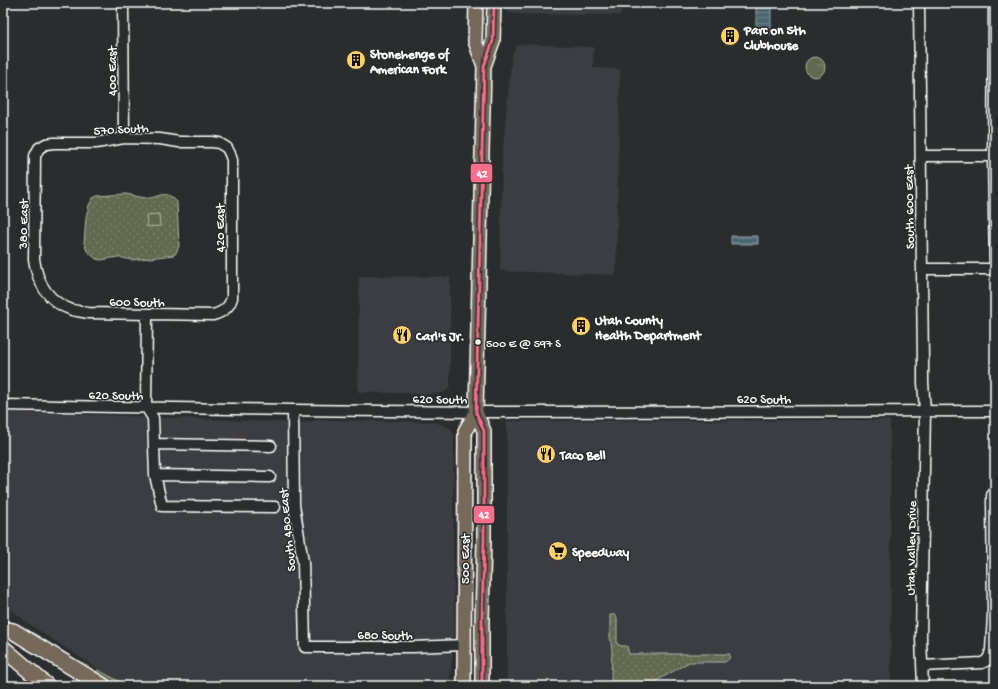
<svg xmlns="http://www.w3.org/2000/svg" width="998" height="689" font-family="'Gochi Hand',sans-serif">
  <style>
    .built { fill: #3b3d43 }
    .grass { fill: url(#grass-dots); stroke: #b1b4a7 }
    .park { fill: url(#park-tufts); stroke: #b1b4a7 }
    .water { fill: url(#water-rules); stroke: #94a4aa }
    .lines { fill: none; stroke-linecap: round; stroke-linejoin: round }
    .minor-casing { stroke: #fff; stroke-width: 13 }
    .major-casing { stroke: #fff; stroke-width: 16 }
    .highway-casing { stroke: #fff; stroke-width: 18 }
    .minor { stroke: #2a2d2e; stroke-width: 10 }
    .major { stroke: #746a5a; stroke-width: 13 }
    .highway { stroke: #746a5a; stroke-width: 15 }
    .bus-1-casing { stroke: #2a2d2e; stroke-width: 6 }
    .bus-1 { stroke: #fb6d88; stroke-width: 3 }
    .bus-dot { fill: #fff; stroke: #2a2d2e; stroke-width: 1.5 }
    .labels { text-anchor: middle; stroke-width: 3; stroke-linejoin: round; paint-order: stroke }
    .bus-label { font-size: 12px; fill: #fff; stroke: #2a2d2e; text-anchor: start }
    .poi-label { font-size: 13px; font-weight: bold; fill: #fff; stroke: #2a2d2e; text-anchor: start }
    .street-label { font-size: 13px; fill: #fff; stroke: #2a2d2e }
    .line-badge { stroke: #2a2d2e; stroke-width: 1.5 }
    .badge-label { font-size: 11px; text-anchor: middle; font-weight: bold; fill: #fff }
  </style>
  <defs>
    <pattern id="grass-dots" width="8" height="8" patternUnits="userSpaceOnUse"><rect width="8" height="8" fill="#63694f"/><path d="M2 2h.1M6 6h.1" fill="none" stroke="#7a8069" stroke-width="1.8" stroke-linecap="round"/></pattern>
    <pattern id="park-tufts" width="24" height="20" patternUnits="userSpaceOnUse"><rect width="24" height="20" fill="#63694f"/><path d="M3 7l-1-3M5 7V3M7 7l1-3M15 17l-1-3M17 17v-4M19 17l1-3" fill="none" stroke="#7a8069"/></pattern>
    <pattern id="water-rules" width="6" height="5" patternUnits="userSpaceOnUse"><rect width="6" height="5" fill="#4c6771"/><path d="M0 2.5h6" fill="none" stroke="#677e86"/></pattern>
  </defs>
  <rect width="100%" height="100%" fill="#2a2d2e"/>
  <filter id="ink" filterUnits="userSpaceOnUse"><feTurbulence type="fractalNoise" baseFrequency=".025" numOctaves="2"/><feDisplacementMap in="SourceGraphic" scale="8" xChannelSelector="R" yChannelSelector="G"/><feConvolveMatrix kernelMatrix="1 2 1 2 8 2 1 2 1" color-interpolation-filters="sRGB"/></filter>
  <g filter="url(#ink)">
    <path class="built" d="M 505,3 L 622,3 L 621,15 L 519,14 L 509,13 L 504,8 Z
      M 522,44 L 594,47 L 593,65 L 594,68 L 620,69 L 616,275 L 500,271 L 502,158 L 512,54 L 517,46 Z
      M 359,276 L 450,277 L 450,387 L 446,391 L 442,393 L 428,394 L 358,392 Z
      M 3,411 L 300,423 L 320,420 L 435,422 L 450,428 L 454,435 L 453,548 L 455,630 L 449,686 L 124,686 L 29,624 L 3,603 Z
      M 890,420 L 891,686 L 507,686 L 507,421 Z"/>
    <path class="grass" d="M 126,194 C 133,195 141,198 148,198 C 161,198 165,188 177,202 L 179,246 L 176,253 L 174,255 L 132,260 L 118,257 L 101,260 L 96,259 L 87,251 L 84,243 L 86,217 L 89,205 L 93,198 L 97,196 Z
      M 610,615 L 615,615 L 617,617 L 617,644 L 621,646 L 627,646 L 629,654 L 730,654 C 730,658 728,661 724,662 L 689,662 L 648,686 L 613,686 L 611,679 L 612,650 L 610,636 Z
      M 98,670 L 126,685 L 130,686 L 117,686 L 94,673 Z"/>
    <path class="park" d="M805 67a10 10 0 1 1 20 0a10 10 0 1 1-20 0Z
      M 159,214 L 160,226 L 147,227 L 146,215 Z"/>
    <path class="water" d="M 756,6 L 771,7 L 771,34 L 756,33 Z
      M 731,236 L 758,236 L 758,244 L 731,244 Z"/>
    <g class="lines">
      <g class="minor-casing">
        <path id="minor" d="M 123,3 L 124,138
          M 919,3 L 923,364 L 923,382 L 925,411 L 921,638 L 923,686
          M 994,3 L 993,156 L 995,269
          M 124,138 L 160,139 L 179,142 L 212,142 L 219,143 L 227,148 L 230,154 L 232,160 L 232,298 C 229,308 223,312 213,315 L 88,313 C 83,312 77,311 72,310 C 48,302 37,282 34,259 L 35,156 L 39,148 L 46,144 L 54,143 L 96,143 Z
          M 921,156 L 995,156
          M 922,269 L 995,269 L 995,271
          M 147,314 L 146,407 L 153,418 L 155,475 L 162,506 L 275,507
          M 3,405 L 293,410 L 476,412 L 995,411
          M 293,410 L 294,505 L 303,562 L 305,647 L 413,647 L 464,645
          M 154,444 L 271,446
          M 155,475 L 270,477
          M 922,666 L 982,663 L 986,661 L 989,657 L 991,650 L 993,615 L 992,496 L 993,492 L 995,491"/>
      </g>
      <g class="major-casing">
        <path id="major" d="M 476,3 L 475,41 L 484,66
          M 464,686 L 465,431 L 476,412
          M 482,686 L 482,620 L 484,539 L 484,431 L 476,412 L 484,66 L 493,41 L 494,3"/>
      </g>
      <g class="highway-casing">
        <path id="highway" d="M 3,629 L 13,631 L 103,686
          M 3,648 L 47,686"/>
      </g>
      <use href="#minor" class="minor"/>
      <use href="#major" class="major"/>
      <use href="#highway" class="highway"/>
      <g class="bus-1-casing">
        <path id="bus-1" d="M 482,686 L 482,620 L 484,539 L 484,431 L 476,412 L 484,66 L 493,41 L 494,3"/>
      </g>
      <use href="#bus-1" class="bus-1"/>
    </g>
  </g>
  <defs>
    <g id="building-disc" transform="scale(1)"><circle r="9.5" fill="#ffd166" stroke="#2a2d2e"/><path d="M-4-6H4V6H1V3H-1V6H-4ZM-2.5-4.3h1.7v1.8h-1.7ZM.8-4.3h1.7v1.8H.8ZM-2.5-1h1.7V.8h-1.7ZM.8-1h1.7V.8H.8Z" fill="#111"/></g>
    <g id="restaurant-disc" transform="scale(1)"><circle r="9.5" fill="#ffd166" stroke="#2a2d2e"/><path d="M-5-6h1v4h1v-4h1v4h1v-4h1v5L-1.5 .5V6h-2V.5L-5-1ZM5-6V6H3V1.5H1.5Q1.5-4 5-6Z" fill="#111"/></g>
    <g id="supermarket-disc" transform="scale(1)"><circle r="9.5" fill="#ffd166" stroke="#2a2d2e"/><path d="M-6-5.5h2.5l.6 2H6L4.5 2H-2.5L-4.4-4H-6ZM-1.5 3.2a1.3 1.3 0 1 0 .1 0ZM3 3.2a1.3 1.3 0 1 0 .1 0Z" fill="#111"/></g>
  </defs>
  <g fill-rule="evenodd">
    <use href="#building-disc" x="730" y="36"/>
    <use href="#building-disc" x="356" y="60"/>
    <use href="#building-disc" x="581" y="326"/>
    <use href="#restaurant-disc" x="402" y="335"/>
    <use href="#restaurant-disc" x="546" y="454"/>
    <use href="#supermarket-disc" x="558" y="551"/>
  </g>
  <circle class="bus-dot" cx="478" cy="342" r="3.5"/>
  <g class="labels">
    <g class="bus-label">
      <text x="486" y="347">500 E @ 597 S</text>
    </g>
    <g class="poi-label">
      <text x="744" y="34">Parc on 5th<tspan x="744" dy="15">Clubhouse</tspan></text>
      <text x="370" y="58">Stonehenge of<tspan x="370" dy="15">American Fork</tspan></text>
      <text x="595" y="324">Utah County<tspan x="595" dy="15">Health Department</tspan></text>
      <text x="416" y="340">Carl's Jr.</text>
      <text x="560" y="459">Taco Bell</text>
      <text x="572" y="556">Speedway</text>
    </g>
    <g class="street-label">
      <text transform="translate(111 71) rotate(-90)" y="5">400 East</text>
      <text transform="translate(121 128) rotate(-3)" y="5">570 South</text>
      <text transform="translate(908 207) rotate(-91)" y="5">South 600 East</text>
      <text transform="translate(22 224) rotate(-89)" y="5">380 East</text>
      <text transform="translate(219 228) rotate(-90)" y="5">420 East</text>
      <text x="137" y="306">600 South</text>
      <text transform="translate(116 394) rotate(1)" y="5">620 South</text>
      <text transform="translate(440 398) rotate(1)" y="5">620 South</text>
      <text x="764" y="403">620 South</text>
      <text transform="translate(286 530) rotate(-96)" y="5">South 480 East</text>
      <text transform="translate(910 548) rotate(-89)" y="5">Utah Valley Drive</text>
      <text transform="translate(464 559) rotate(-90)" y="5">500 East</text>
      <text x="385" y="639">680 South</text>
    </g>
  </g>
  <g class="line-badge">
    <rect x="470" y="163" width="23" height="20" rx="4" fill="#fb6d88"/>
    <rect x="473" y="505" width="22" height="19" rx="4" fill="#fb6d88"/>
  </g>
  <g class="badge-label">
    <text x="482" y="177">42</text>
    <text x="484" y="518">42</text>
  </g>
  <rect width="998" height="689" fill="none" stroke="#2a2d2e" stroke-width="16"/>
  <rect x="8" y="8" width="982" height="673" fill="none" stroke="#fff" stroke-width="1.5" filter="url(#ink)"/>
</svg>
